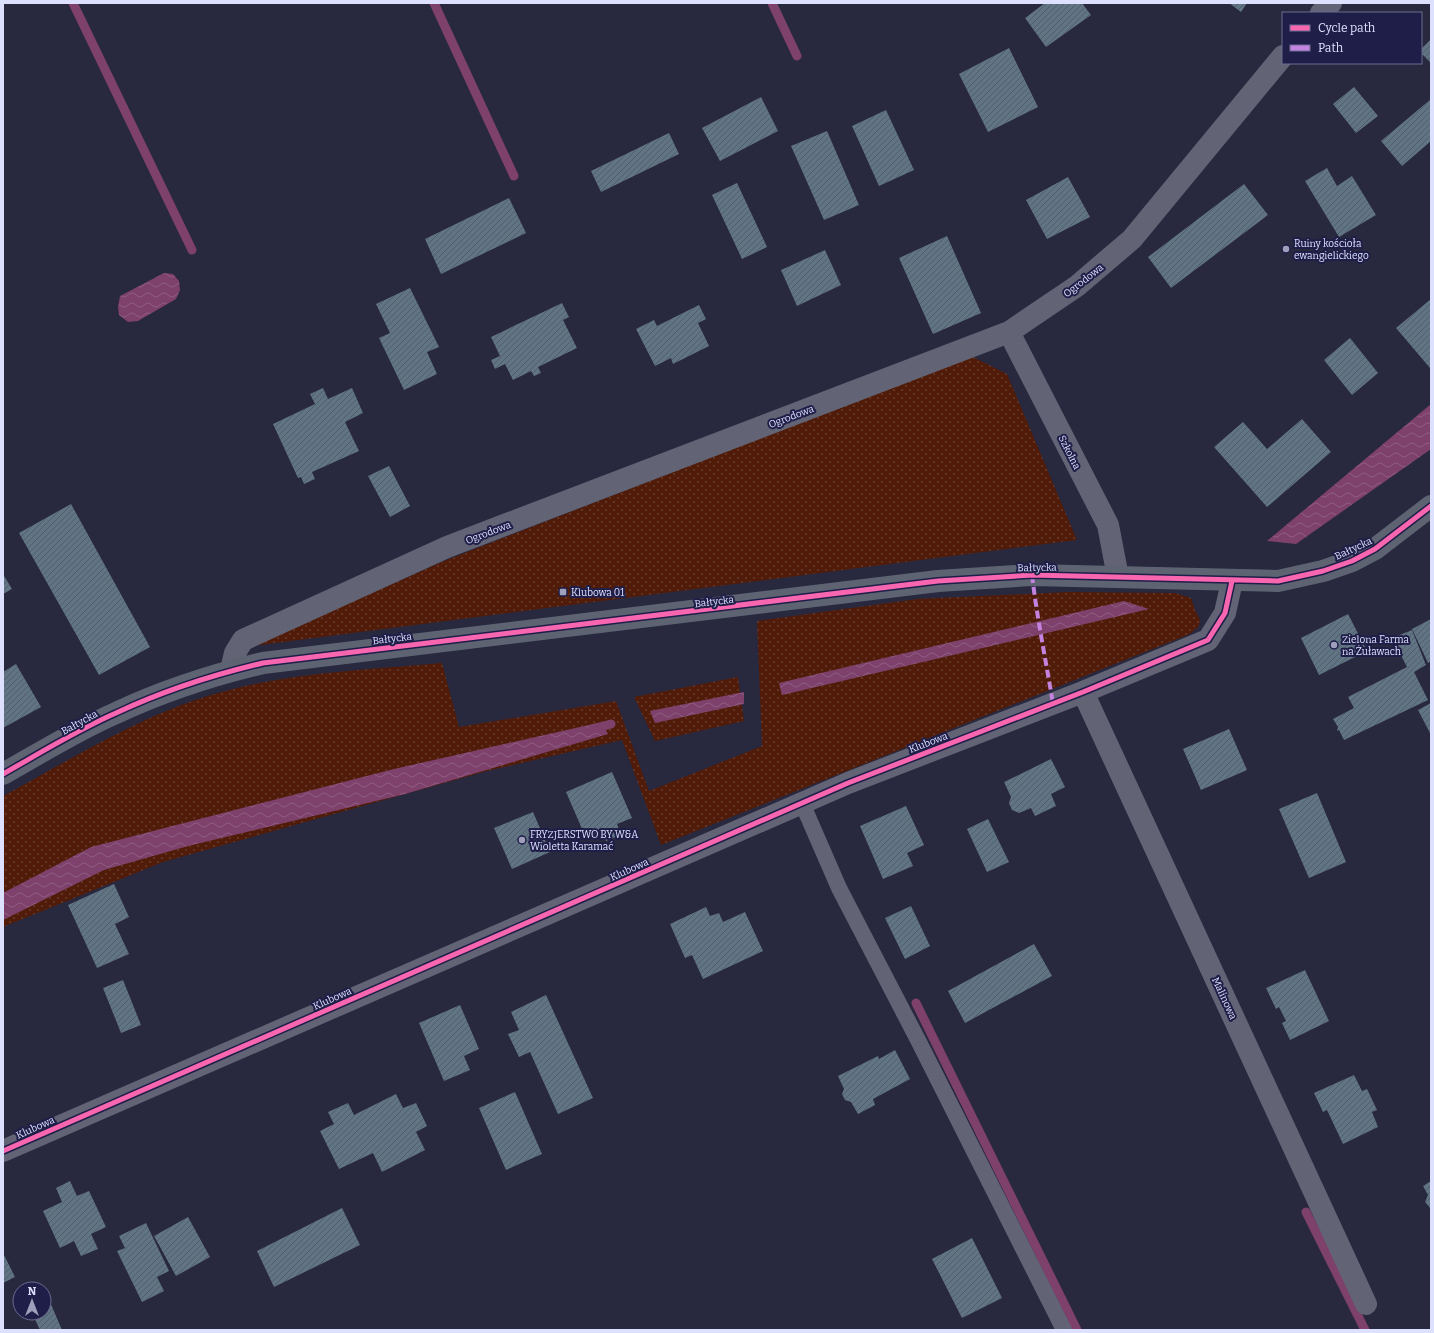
<svg xmlns="http://www.w3.org/2000/svg" width="1434" height="1333" font-family="Bitter,serif">
  <style>
    .green { fill: url(#green-dots) }
    .water { fill: url(#water-waves) }
    .lines { fill: none; stroke-linecap: round; stroke-linejoin: round }
    .stream { stroke: #7d416b; stroke-width: 9 }
    .building { fill: url(#building-hatch) }
    .service { stroke: #626375; stroke-width: 16 }
    .minor { stroke: #626375; stroke-width: 22 }
    .secondary { stroke: #5e6372; stroke-width: 22 }
    .quiet { stroke: #c483df; stroke-width: 4; stroke-dasharray: 8 4; stroke-linecap: butt }
    .cycleway-casing { stroke: #1f1e49; stroke-width: 8 }
    .cycleway { stroke: #f766af; stroke-width: 5 }
    .poi-dot { fill: #9ea0bb; stroke: #1f1e49; stroke-width: 1.5 }
    .labels { text-anchor: middle; stroke-width: 4; stroke-linejoin: round; paint-order: stroke }
    .poi-label { font-size: 10px; fill: #dee1fe; stroke: #1f1e49; text-anchor: start }
    .street-label { font-size: 10px; fill: #dee1fe; stroke: #1f1e49 }
  </style>
  <defs>
    <pattern id="green-dots" width="8" height="8" patternUnits="userSpaceOnUse"><rect width="8" height="8" fill="#501c09"/><path d="M2 2h.1M6 6h.1" fill="none" stroke="#693d2e" stroke-width="1.8" stroke-linecap="round"/></pattern>
    <pattern id="water-waves" width="16" height="10" patternUnits="userSpaceOnUse"><rect width="16" height="10" fill="#7d416b"/><path d="M0 5q4-4 8 0t8 0" fill="none" stroke="#8f5c81"/></pattern>
    <pattern id="building-hatch" width="6" height="6" patternUnits="userSpaceOnUse"><rect width="6" height="6" fill="#607484"/><path d="M-1 1l2-2M0 6l6-6M5 7l2-2" fill="none" stroke="#535e6b"/></pattern>
  </defs>
  <rect width="100%" height="100%" fill="#28283f"/>
  <path class="green" d="M 971,356 L 1007,374 L 1077,540 L 252,646 L 444,561 Z
    M 1067,592 L 1175,593 L 1191,598 L 1195,610 L 1200,620 L 1199,626 L 1190,634 L 661,845 L 622,740 L 487,771 L 163,862 L 3,927 L 3,796 C 72,759 142,714 218,693 C 291,672 367,670 442,663 L 459,727 L 616,701 L 649,791 L 762,746 L 757,621 L 917,599 Z
    M 738,677 L 744,721 L 655,741 L 634,697 Z"/>
  <path class="water" d="M 164,273 L 173,274 L 179,281 L 180,290 L 176,299 L 138,321 L 128,322 L 119,315 L 118,307 L 120,296 Z
    M 1431,404 L 1431,449 L 1296,544 L 1267,541 Z
    M 1124,601 L 1149,609 L 782,695 L 779,683 Z
    M 744,692 L 744,704 L 655,723 L 650,711 Z
    M 602,722 L 608,734 L 405,794 L 188,846 L 104,870 L 3,920 L 3,893 L 91,847 L 394,769 Z"/>
  <g class="lines">
    <path class="stream" d="M 73,3 L 192,250
      M 434,3 L 514,176
      M 772,3 L 797,56
      M 593,729 L 611,724
      M 916,1003 L 1077,1330
      M 1306,1212 L 1365,1330"/>
  </g>
  <path class="building" d="M 1045,3 L 1082,3 L 1091,15 L 1046,47 L 1025,18 Z
    M 1229,3 L 1247,3 L 1241,12 Z
    M 1431,39 L 1431,63 L 1421,53 L 1421,49 Z
    M 1009,48 L 1038,107 L 988,132 L 959,74 Z
    M 1354,87 L 1378,116 L 1356,133 L 1333,104 Z
    M 761,97 L 778,131 L 720,161 L 702,128 Z
    M 1431,99 L 1431,141 L 1402,166 L 1381,141 Z
    M 886,110 L 914,170 L 879,186 L 852,126 Z
    M 827,131 L 859,205 L 824,220 L 791,146 Z
    M 669,133 L 679,154 L 601,192 L 591,171 Z
    M 1327,168 L 1337,186 L 1352,176 L 1376,215 L 1339,237 L 1305,181 Z
    M 1068,177 L 1090,217 L 1047,239 L 1026,200 Z
    M 737,183 L 767,247 L 742,259 L 712,195 Z
    M 1244,184 L 1268,215 L 1171,288 L 1148,257 Z
    M 509,198 L 526,233 L 441,274 L 425,239 Z
    M 947,236 L 981,313 L 933,334 L 899,258 Z
    M 825,250 L 841,285 L 797,306 L 781,270 Z
    M 410,288 L 439,347 L 427,352 L 437,374 L 404,390 L 379,338 L 390,333 L 376,304 Z
    M 1431,299 L 1431,367 L 1430,368 L 1396,328 Z
    M 562,303 L 569,317 L 563,320 L 577,348 L 538,367 L 541,373 L 534,376 L 531,371 L 513,380 L 505,364 L 495,369 L 491,360 L 500,356 L 491,337 Z
    M 699,305 L 706,319 L 698,323 L 709,346 L 673,364 L 671,358 L 655,366 L 636,329 L 654,320 L 657,326 Z
    M 1350,338 L 1378,373 L 1352,395 L 1324,360 Z
    M 323,388 L 328,399 L 352,388 L 363,413 L 345,422 L 359,451 L 312,472 L 315,479 L 304,484 L 301,477 L 298,478 L 273,424 L 315,404 L 310,394 Z
    M 1302,419 L 1331,452 L 1267,507 L 1214,447 L 1243,422 L 1267,449 Z
    M 389,466 L 410,506 L 390,517 L 368,476 Z
    M 71,504 L 150,647 L 99,675 L 19,533 Z
    M 3,574 L 12,589 L 3,594 Z
    M 1348,614 L 1367,651 L 1319,675 L 1301,638 Z
    M 1431,619 L 1431,661 L 1428,663 L 1412,629 Z
    M 1412,630 L 1426,665 L 1414,672 L 1428,700 L 1344,740 L 1339,730 L 1337,731 L 1338,727 L 1333,719 L 1354,708 L 1348,697 L 1407,667 L 1392,638 Z
    M 16,664 L 41,707 L 3,728 L 3,672 Z
    M 1431,703 L 1431,735 L 1418,710 Z
    M 1229,729 L 1247,770 L 1201,790 L 1183,749 Z
    M 1051,759 L 1065,787 L 1051,794 L 1056,806 L 1035,816 L 1031,808 L 1019,813 L 1012,810 L 1009,803 L 1011,797 L 1004,782 Z
    M 612,772 L 632,818 L 617,824 L 621,835 L 606,841 L 602,831 L 586,838 L 566,792 Z
    M 1317,793 L 1346,862 L 1309,878 L 1279,809 Z
    M 906,806 L 924,845 L 907,853 L 913,866 L 883,879 L 860,826 Z
    M 533,812 L 550,852 L 512,869 L 494,828 Z
    M 988,819 L 1009,862 L 987,872 L 967,829 Z
    M 114,884 L 129,917 L 115,924 L 129,954 L 97,968 L 68,905 Z
    M 911,906 L 930,946 L 905,959 L 885,918 Z
    M 706,907 L 710,916 L 719,913 L 723,922 L 745,912 L 763,951 L 703,979 L 692,955 L 685,958 L 670,924 Z
    M 1034,944 L 1052,976 L 965,1023 L 948,991 Z
    M 1305,970 L 1329,1021 L 1290,1040 L 1282,1023 L 1286,1021 L 1279,1007 L 1276,1009 L 1266,988 Z
    M 123,980 L 141,1025 L 121,1033 L 103,988 Z
    M 546,995 L 593,1098 L 558,1114 L 530,1052 L 519,1057 L 508,1034 L 519,1030 L 511,1012 Z
    M 460,1005 L 479,1049 L 464,1056 L 470,1070 L 444,1081 L 419,1023 Z
    M 895,1050 L 910,1079 L 873,1099 L 875,1105 L 858,1114 L 851,1102 L 845,1100 L 842,1094 L 844,1089 L 838,1076 L 878,1056 L 879,1059 Z
    M 1354,1075 L 1362,1091 L 1367,1089 L 1377,1110 L 1372,1112 L 1378,1127 L 1343,1144 L 1327,1110 L 1323,1112 L 1314,1093 Z
    M 515,1092 L 542,1154 L 506,1170 L 479,1108 Z
    M 396,1094 L 403,1108 L 416,1103 L 427,1126 L 416,1132 L 425,1150 L 382,1172 L 373,1153 L 339,1169 L 320,1131 L 334,1124 L 328,1112 L 348,1103 L 354,1115 Z
    M 70,1181 L 77,1196 L 89,1191 L 106,1227 L 91,1234 L 98,1249 L 81,1256 L 74,1241 L 60,1248 L 43,1211 L 62,1202 L 56,1188 Z
    M 1431,1181 L 1431,1209 L 1425,1202 L 1428,1195 L 1423,1186 Z
    M 342,1208 L 360,1245 L 274,1287 L 257,1251 Z
    M 188,1217 L 210,1257 L 176,1276 L 154,1236 Z
    M 146,1223 L 169,1271 L 157,1277 L 164,1291 L 142,1302 L 117,1251 L 125,1248 L 119,1236 Z
    M 972,1238 L 1002,1298 L 962,1318 L 932,1259 Z
    M 3,1253 L 15,1277 L 3,1283 Z
    M 47,1295 L 62,1330 L 40,1330 L 32,1313 L 44,1313 L 44,1296 Z"/>
  <g class="lines">
    <path class="service" d="M 802,803 L 839,888 L 919,1042 L 1064,1330"/>
    <path class="minor" d="M 1321,13 L 1331,3
      M 1009,332 L 1108,525 L 1118,577
      M 231,670 L 235,653 L 243,640 L 447,547 L 1009,332 L 1077,286 L 1132,239 L 1283,56
      M 1083,692 L 1366,1304
      M 3,1151 L 848,783 L 1083,692 L 1208,640 L 1225,613 L 1232,581"/>
    <path class="secondary" d="M 3,774 C 40,753 77,730 116,713 C 163,691 212,675 263,663 L 938,581 L 1032,575 L 1278,581 L 1323,571 L 1352,561 L 1375,549 L 1431,506"/>
    <path class="quiet" d="M 1032,575 C 1037,618 1046,661 1053,704"/>
    <g class="cycleway-casing">
      <path id="cycleway" d="M 3,774 C 40,753 77,730 116,713 C 163,691 212,675 263,663 L 938,581 L 1032,575 L 1278,581 L 1323,571 L 1352,561 L 1375,549 L 1431,506
        M 3,1151 L 848,783 L 1083,692 L 1208,640 L 1225,613 L 1232,581"/>
    </g>
    <use href="#cycleway" class="cycleway"/>
  </g>
  <g class="poi-dot">
    <circle cx="1286" cy="249" r="4"/>
    <rect x="559" y="588" width="8" height="8" rx="2"/>
    <circle cx="1334" cy="645" r="4"/>
    <circle cx="522" cy="840" r="4"/>
  </g>
  <g class="labels">
    <g class="poi-label">
      <text x="1294" y="247">Ruiny kościoła<tspan x="1294" dy="12">ewangielickiego</tspan></text>
      <text x="571" y="596">Klubowa 01</text>
      <text x="1342" y="643">Zielona Farma<tspan x="1342" dy="12">na Żuławach</tspan></text>
      <text x="530" y="838">FRYZJERSTWO BY W&amp;A<tspan x="530" dy="12">Wioletta Karamać</tspan></text>
    </g>
    <g class="street-label">
      <text transform="translate(1083 280) rotate(-38)" y="4">Ogrodowa</text>
      <text transform="translate(791 416) rotate(-21)" y="4">Ogrodowa</text>
      <text transform="translate(1070 452) rotate(63)" y="4">Szkolna</text>
      <text transform="translate(488 532) rotate(-21)" y="4">Ogrodowa</text>
      <text transform="translate(1353 548) rotate(-25)" y="4">Bałtycka</text>
      <text transform="translate(1037 567) rotate(-1)" y="4">Bałtycka</text>
      <text transform="translate(714 601) rotate(-7)" y="4">Bałtycka</text>
      <text transform="translate(392 638) rotate(-7)" y="4">Bałtycka</text>
      <text transform="translate(79 722) rotate(-29)" y="4">Bałtycka</text>
      <text transform="translate(928 742) rotate(-21)" y="4">Klubowa</text>
      <text transform="translate(629 869) rotate(-24)" y="4">Klubowa</text>
      <text transform="translate(332 998) rotate(-24)" y="4">Klubowa</text>
      <text transform="translate(1225 998) rotate(65)" y="4">Malinowa</text>
      <text transform="translate(35 1127) rotate(-24)" y="4">Klubowa</text>
    </g>
  </g>
  <rect width="1434" height="1333" fill="none" stroke="#dee1fe" stroke-width="8"/>
  <rect x="1282" y="12" width="140" height="52" fill="#1f1e49" stroke="#6b6c91"/>
  <rect x="1290" y="25" width="20" height="6" fill="#f766af" stroke="#6b6c91"/>
  <text x="1318" y="32" font-size="12" fill="#dee1fe">Cycle path</text>
  <rect x="1290" y="45" width="20" height="6" fill="#c483df" stroke="#6b6c91"/>
  <text x="1318" y="52" font-size="12" fill="#dee1fe">Path</text>
  <g transform="translate(32 1301)"><circle r="19" fill="#1f1e49" stroke="#6b6c91"/>
  <path d="M0-3L7 15L0 10L-7 15Z" fill="#9ea0bb"/>
  <text y="-6" font-size="11" font-weight="bold" text-anchor="middle" fill="#dee1fe">N</text>
  </g>
</svg>
